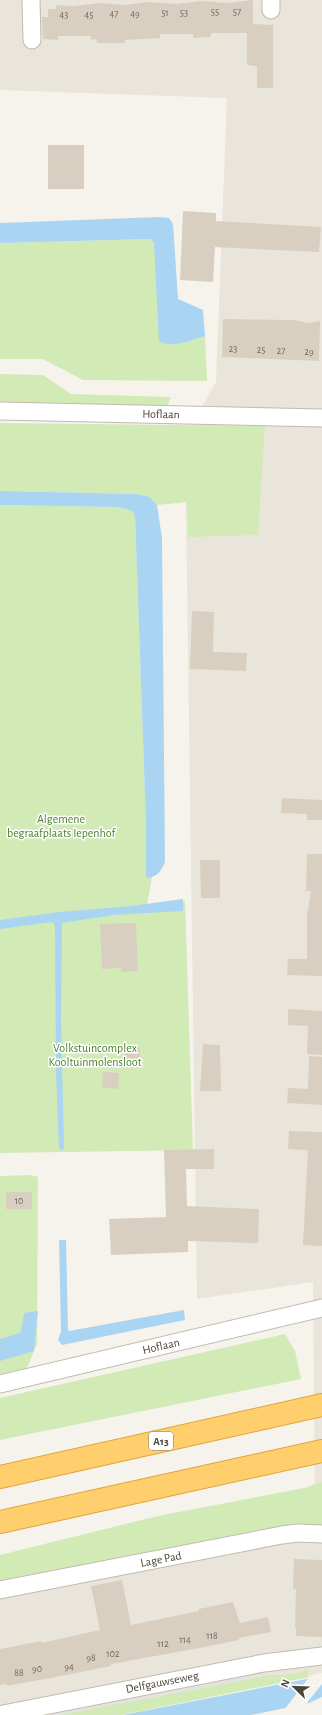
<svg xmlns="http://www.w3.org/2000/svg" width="322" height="1715" font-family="'Alegreya Sans',sans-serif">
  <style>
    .residential { fill: #eae5da }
    .green { fill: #d2eab5 }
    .parking { fill: #e5e3e0 }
    .water { fill: #a9d4f2 }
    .pier { fill: #f6f3ec }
    .building { fill: #d8cfc1 }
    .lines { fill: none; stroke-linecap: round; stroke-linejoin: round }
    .street-casing { stroke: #c2bbae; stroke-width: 19 }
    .highway-casing { stroke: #e0a43c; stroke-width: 24 }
    .street { stroke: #fff; stroke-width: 17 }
    .highway { stroke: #ffcf6e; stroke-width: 22 }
    .labels { text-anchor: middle; stroke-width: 3; stroke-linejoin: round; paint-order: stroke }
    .number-label { font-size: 10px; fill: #6e675b }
    .shield { fill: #fff; stroke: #817c74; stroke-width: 1 }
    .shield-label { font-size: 11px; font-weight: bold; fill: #4b4439 }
    .street-label { font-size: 12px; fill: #4b4439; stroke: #fff }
    .park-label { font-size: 12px; fill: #4a7f2a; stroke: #fff }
  </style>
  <rect width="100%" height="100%" fill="#f6f3ec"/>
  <path class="residential" d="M 0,0 L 322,0 L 322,1673 L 121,1715 L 0,1715 L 0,1582 L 315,1507 L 313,1282 L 197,1299 L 185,435 L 216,382 L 227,98 L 0,90 Z"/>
  <path class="green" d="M 149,239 L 154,242 L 189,341 L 205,336 L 207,381 L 83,380 L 43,359 L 0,359 L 0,243 Z
    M 0,374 L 43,375 L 71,394 L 171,397 L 167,407 L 0,405 Z
    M 0,423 L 265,426 L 258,535 L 188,537 L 187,502 L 157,505 L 150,497 L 137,494 L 0,491 Z
    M 0,505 L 120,507 L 132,511 L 135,516 L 146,825 L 146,877 L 152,877 L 147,905 L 185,901 L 193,1150 L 0,1153 Z
    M 31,1175 L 38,1177 L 37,1344 L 27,1368 L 0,1374 L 0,1176 Z
    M 285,1334 L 295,1351 L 301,1379 L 0,1440 L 0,1398 Z
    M 322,1482 L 322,1528 L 0,1582 L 0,1555 L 158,1516 L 304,1488 Z
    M 309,1670 L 308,1677 L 305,1678 L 121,1715 L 59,1715 L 270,1675 L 286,1675 Z"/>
  <path class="parking" d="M 250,1673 L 251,1679 L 59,1715 L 31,1715 Z"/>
  <path class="water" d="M 159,217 L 169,218 L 173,224 L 178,299 L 203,310 L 205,336 C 192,340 172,349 159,341 L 154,243 L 150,239 L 0,243 L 0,223 Z
    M 0,491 L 137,494 L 150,497 L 157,505 L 162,538 L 165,862 C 161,872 157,877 146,878 L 146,825 L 135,516 L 132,511 L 119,507 L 0,505 Z
    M 183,899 L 183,911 L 113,915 L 62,923 L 61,1019 L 64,1148 L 62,1150 L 59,1149 L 56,1071 L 55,925 L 52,922 L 0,929 L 0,920 L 60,912 L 131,906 Z
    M 59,1240 L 66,1240 L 68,1329 L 69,1331 L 184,1310 L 185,1320 L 62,1345 L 58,1340 L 61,1331 Z
    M 38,1311 L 34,1351 L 0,1361 L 0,1339 L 20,1333 L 22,1328 L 24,1313 Z
    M 322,1676 L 322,1697 L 309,1703 L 251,1715 L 123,1715 Z"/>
  <path class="pier" d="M 322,1674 L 322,1684 L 306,1704 L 303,1706 L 284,1710 L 310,1676 Z"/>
  <path class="building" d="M 253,0 L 253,24 L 273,25 L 273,88 L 257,88 L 257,66 L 247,65 L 247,33 L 211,33 L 211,37 L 193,38 L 193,34 L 160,34 L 160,38 L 125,40 L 125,43 L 97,43 L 96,39 L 91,40 L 91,36 L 58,36 L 58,40 L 43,39 L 42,17 L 48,17 L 48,9 L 56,9 L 56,5 L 73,6 L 99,3 L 125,5 L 149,2 L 176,4 L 202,1 L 227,3 Z
    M 48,145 L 84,145 L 84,189 L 48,189 Z
    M 183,211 L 216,213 L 216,221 L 321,227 L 319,252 L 215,247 L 213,282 L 180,280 Z
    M 223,319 L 293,320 L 309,323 L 320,321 L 319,361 L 222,357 Z
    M 192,611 L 214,612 L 213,652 L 247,653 L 246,671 L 190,669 Z
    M 282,798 L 322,800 L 322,820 L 307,820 L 307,814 L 281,813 Z
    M 307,854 L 322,854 L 322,976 L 287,975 L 288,959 L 307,959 L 307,915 L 311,891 L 306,891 Z
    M 200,860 L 220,860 L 220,898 L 201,898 Z
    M 136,923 L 138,971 L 122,972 L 121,968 L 102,969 L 100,924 Z
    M 288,1009 L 322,1011 L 322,1055 L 307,1054 L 308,1026 L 288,1025 Z
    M 203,1044 L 220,1045 L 221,1091 L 200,1091 Z
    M 140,1047 L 140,1062 L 124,1062 L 124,1048 Z
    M 309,1056 L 322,1057 L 322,1105 L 287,1103 L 288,1088 L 308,1089 Z
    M 103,1072 L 119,1073 L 118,1089 L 102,1087 Z
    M 289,1131 L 322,1132 L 322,1246 L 303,1245 L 308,1150 L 288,1149 Z
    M 214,1149 L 214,1169 L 186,1169 L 187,1206 L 259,1209 L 258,1243 L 188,1241 L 188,1252 L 111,1255 L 109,1219 L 166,1217 L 164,1150 Z
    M 6,1192 L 32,1192 L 32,1209 L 6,1209 Z
    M 294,1559 L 322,1560 L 322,1637 L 296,1636 L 296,1627 L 295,1627 L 296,1589 L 293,1589 Z
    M 122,1580 L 131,1625 L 199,1611 L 199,1609 L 233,1602 L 240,1623 L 268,1617 L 271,1632 L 239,1638 L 239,1640 L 200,1648 L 111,1664 L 111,1666 L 66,1675 L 7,1686 L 6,1684 L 0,1685 L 0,1649 L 41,1641 L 41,1643 L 100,1630 L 91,1586 Z"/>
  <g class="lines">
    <g class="street-casing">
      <path id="street" d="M 31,0 L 32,40
        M 271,0 L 271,10
        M 0,411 L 322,418
        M 0,1384 L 322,1308
        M 0,1590 L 282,1535 L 297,1533 L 322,1534
        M 3,1714 L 264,1663 L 322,1656"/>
    </g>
    <g class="highway-casing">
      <path id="highway" d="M 0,1477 L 322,1405
        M 0,1522 L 322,1451"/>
    </g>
    <use href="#street" class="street"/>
    <use href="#highway" class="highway"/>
  </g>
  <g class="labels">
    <g class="number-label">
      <text x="215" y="15">55</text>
      <text x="237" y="15">57</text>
      <text x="165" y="16">51</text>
      <text x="184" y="16">53</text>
      <text x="114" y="17">47</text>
      <text x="135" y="17">49</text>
      <text x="64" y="18">43</text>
      <text x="89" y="18">45</text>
      <text x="233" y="352">23</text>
      <text x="261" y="353">25</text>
      <text x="281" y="354">27</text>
      <text x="309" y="355">29</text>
      <text x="19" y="1204">10</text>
      <text x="212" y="1639">118</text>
      <text x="185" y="1643">114</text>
      <text x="163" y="1647">112</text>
      <text x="113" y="1657">102</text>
      <text x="91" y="1661">98</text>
      <text x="69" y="1670">94</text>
      <text x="37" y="1672">90</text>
      <text x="19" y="1676">88</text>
    </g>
    <rect class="shield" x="149" y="1432" width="24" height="18" rx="3"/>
    <g class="shield-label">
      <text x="161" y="1445">A13</text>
    </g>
    <g class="street-label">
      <text transform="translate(161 414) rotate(1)" y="4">Hoflaan</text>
      <text transform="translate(161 1346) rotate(-13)" y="4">Hoflaan</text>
      <text transform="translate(161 1559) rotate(-11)" y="4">Lage Pad</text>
      <text transform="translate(162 1682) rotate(-11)" y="4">Delfgauwseweg</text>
    </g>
    <g class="park-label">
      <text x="61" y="823">Algemene<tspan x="61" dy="14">begraafplaats Iepenhof</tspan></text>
      <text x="95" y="1052">Volkstuincomplex<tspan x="95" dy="14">Kooltuinmolensloot</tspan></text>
    </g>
  </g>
  <g transform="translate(294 1687) rotate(293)" stroke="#ffffff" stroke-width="3" paint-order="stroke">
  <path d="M0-3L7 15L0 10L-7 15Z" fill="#4b4439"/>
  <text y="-6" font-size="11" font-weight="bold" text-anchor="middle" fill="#4b4439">N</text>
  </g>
</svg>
